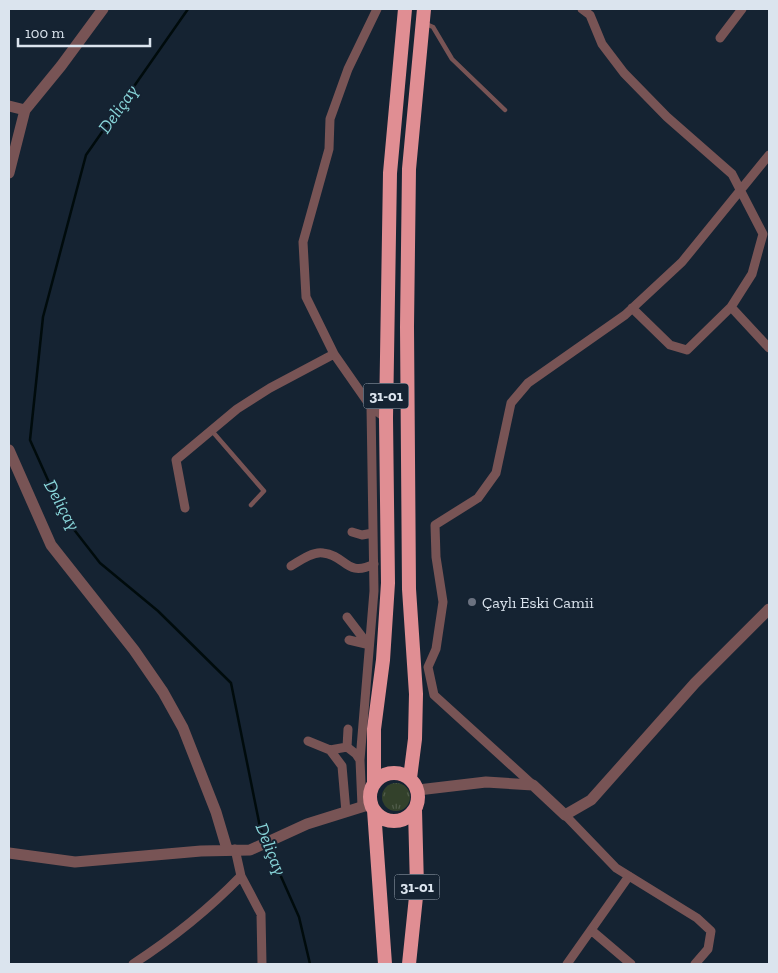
<svg xmlns="http://www.w3.org/2000/svg" width="778" height="973" font-family="'Zilla Slab',serif">
  <style>
    .grass { fill: url(#grass-tufts) }
    .lines { fill: none; stroke-linecap: round; stroke-linejoin: round }
    .stream { stroke: #000b0c; stroke-width: 2.5 }
    .service { stroke: #785455; stroke-width: 4.5 }
    .minor { stroke: #785455; stroke-width: 9 }
    .tertiary { stroke: #785455; stroke-width: 11 }
    .trunk { stroke: #e08e93; stroke-width: 14 }
    .worship-dot { fill: #6b7280; stroke: #152332; stroke-width: 2 }
    .labels { text-anchor: middle; stroke-width: 4; stroke-linejoin: round; paint-order: stroke }
    .shield { fill: #152332; stroke: #a0aab6; stroke-width: 1 }
    .shield-label { font-size: 15px; font-weight: bold; fill: #dbe4ee }
    .poi-label { font-size: 16px; fill: #dbe4ee; stroke: #152332; text-anchor: start }
    .water-label { font-size: 18px; font-style: italic; fill: #88d5d9; stroke: #152332 }
  </style>
  <defs>
    <pattern id="grass-tufts" width="24" height="20" patternUnits="userSpaceOnUse" patternTransform="scale(1.25)"><rect width="24" height="20" fill="#33412b"/><path d="M3 7l-1-3M5 7V3M7 7l1-3M15 17l-1-3M17 17v-4M19 17l1-3" fill="none" stroke="#505c4a"/></pattern>
  </defs>
  <rect width="100%" height="100%" fill="#152332"/>
  <path class="grass" d="M382 797a14 14 0 1 1 28 0a14 14 0 1 1-28 0Z"/>
  <g class="lines">
    <path class="stream" d="M 188,9 L 86,155 L 43,317 L 30,440 L 65,518 L 100,563 L 158,611 L 231,683 L 260,827 L 265,840
      M 267,845 L 299,917 L 310,964"/>
    <path class="service" d="M 426,24 L 433,27 L 452,59 L 505,110
      M 212,431 L 264,491 L 251,505"/>
    <path class="minor" d="M 377,9 L 348,69 L 330,119 L 329,149 L 303,242 L 306,297 L 334,354 L 371,407 L 386,418
      M 582,9 L 590,15 L 602,44 L 624,73 L 667,117 L 732,174 L 763,234 L 752,274 L 731,307 L 769,348
      M 720,38 L 742,9
      M 632,308 L 670,345 L 687,350 L 731,307
      M 185,508 L 176,460 L 237,409 L 270,388 L 334,354
      M 352,532 L 362,535 L 373,533
      M 291,566 C 299,561 313,551 323,553 C 346,555 346,578 374,564
      M 347,617 L 369,646
      M 349,640 L 366,644
      M 308,741 L 330,750 L 342,766 L 346,812
      M 347,747 L 356,754 L 360,760 L 362,806
      M 330,750 L 347,747 L 348,729
      M 360,760 L 374,591 L 371,407
      M 533,785 L 434,695 L 428,667 L 436,649 L 443,602 L 436,557 L 435,525 L 478,498 L 496,473 L 511,403 L 528,383 L 625,315 L 682,262 L 769,155
      M 565,815 L 616,868 L 697,918 L 711,931 L 708,949 L 695,964
      M 235,849 L 241,876 L 261,914 L 262,964
      M 591,930 L 631,964
      M 133,964 C 173,938 208,910 241,876
      M 567,964 L 629,876"/>
    <path class="tertiary" d="M 9,106 L 25,110
      M 9,173 L 25,110 L 61,66 L 103,9
      M 9,450 L 51,545 L 134,650 L 163,692 L 183,728 L 216,812 L 227,849
      M 418,790 L 486,782 L 533,785 L 565,815 L 591,800 L 695,683 L 769,609
      M 9,853 L 75,862 L 201,851 L 250,850 L 307,824 L 371,804"/>
    <path class="trunk" d="M370 797a24 24 0 1 1 48 0a24 24 0 1 1-48 0Z
      M 410,778 L 415,739 L 416,694 L 409,589 L 407,327 L 409,169 L 424,9
      M 374,784 L 374,729 L 383,660 L 388,583 L 386,418 L 390,173 L 405,9
      M 374,810 L 385,964
      M 409,964 L 417,887 L 415,810"/>
  </g>
  <circle class="worship-dot" cx="472" cy="602" r="5"/>
  <g class="labels">
    <g class="shield">
      <rect x="363.5" y="383.5" width="45" height="25" rx="4"/>
      <rect x="394.5" y="874.5" width="45" height="25" rx="4"/>
    </g>
    <g class="shield-label">
      <text x="386" y="401">31-01</text>
      <text x="417" y="892">31-01</text>
    </g>
    <g class="poi-label">
      <text x="482" y="608">Çaylı Eski Camii</text>
    </g>
    <g class="water-label">
      <text transform="translate(118 109) rotate(-55)" y="6">Deliçay</text>
      <text transform="translate(62 505) rotate(61)" y="6">Deliçay</text>
      <text transform="translate(271 849) rotate(68)" y="6">Deliçay</text>
    </g>
  </g>
  <rect width="778" height="973" fill="none" stroke="#dbe4ee" stroke-width="20"/>
  <path d="M18 38v8h132v-8" fill="none" stroke="#dbe4ee" stroke-width="2.5"/>
  <text x="25" y="38" font-size="15" fill="#dbe4ee" stroke="#152332" stroke-width="4" paint-order="stroke">100 m</text>
</svg>
